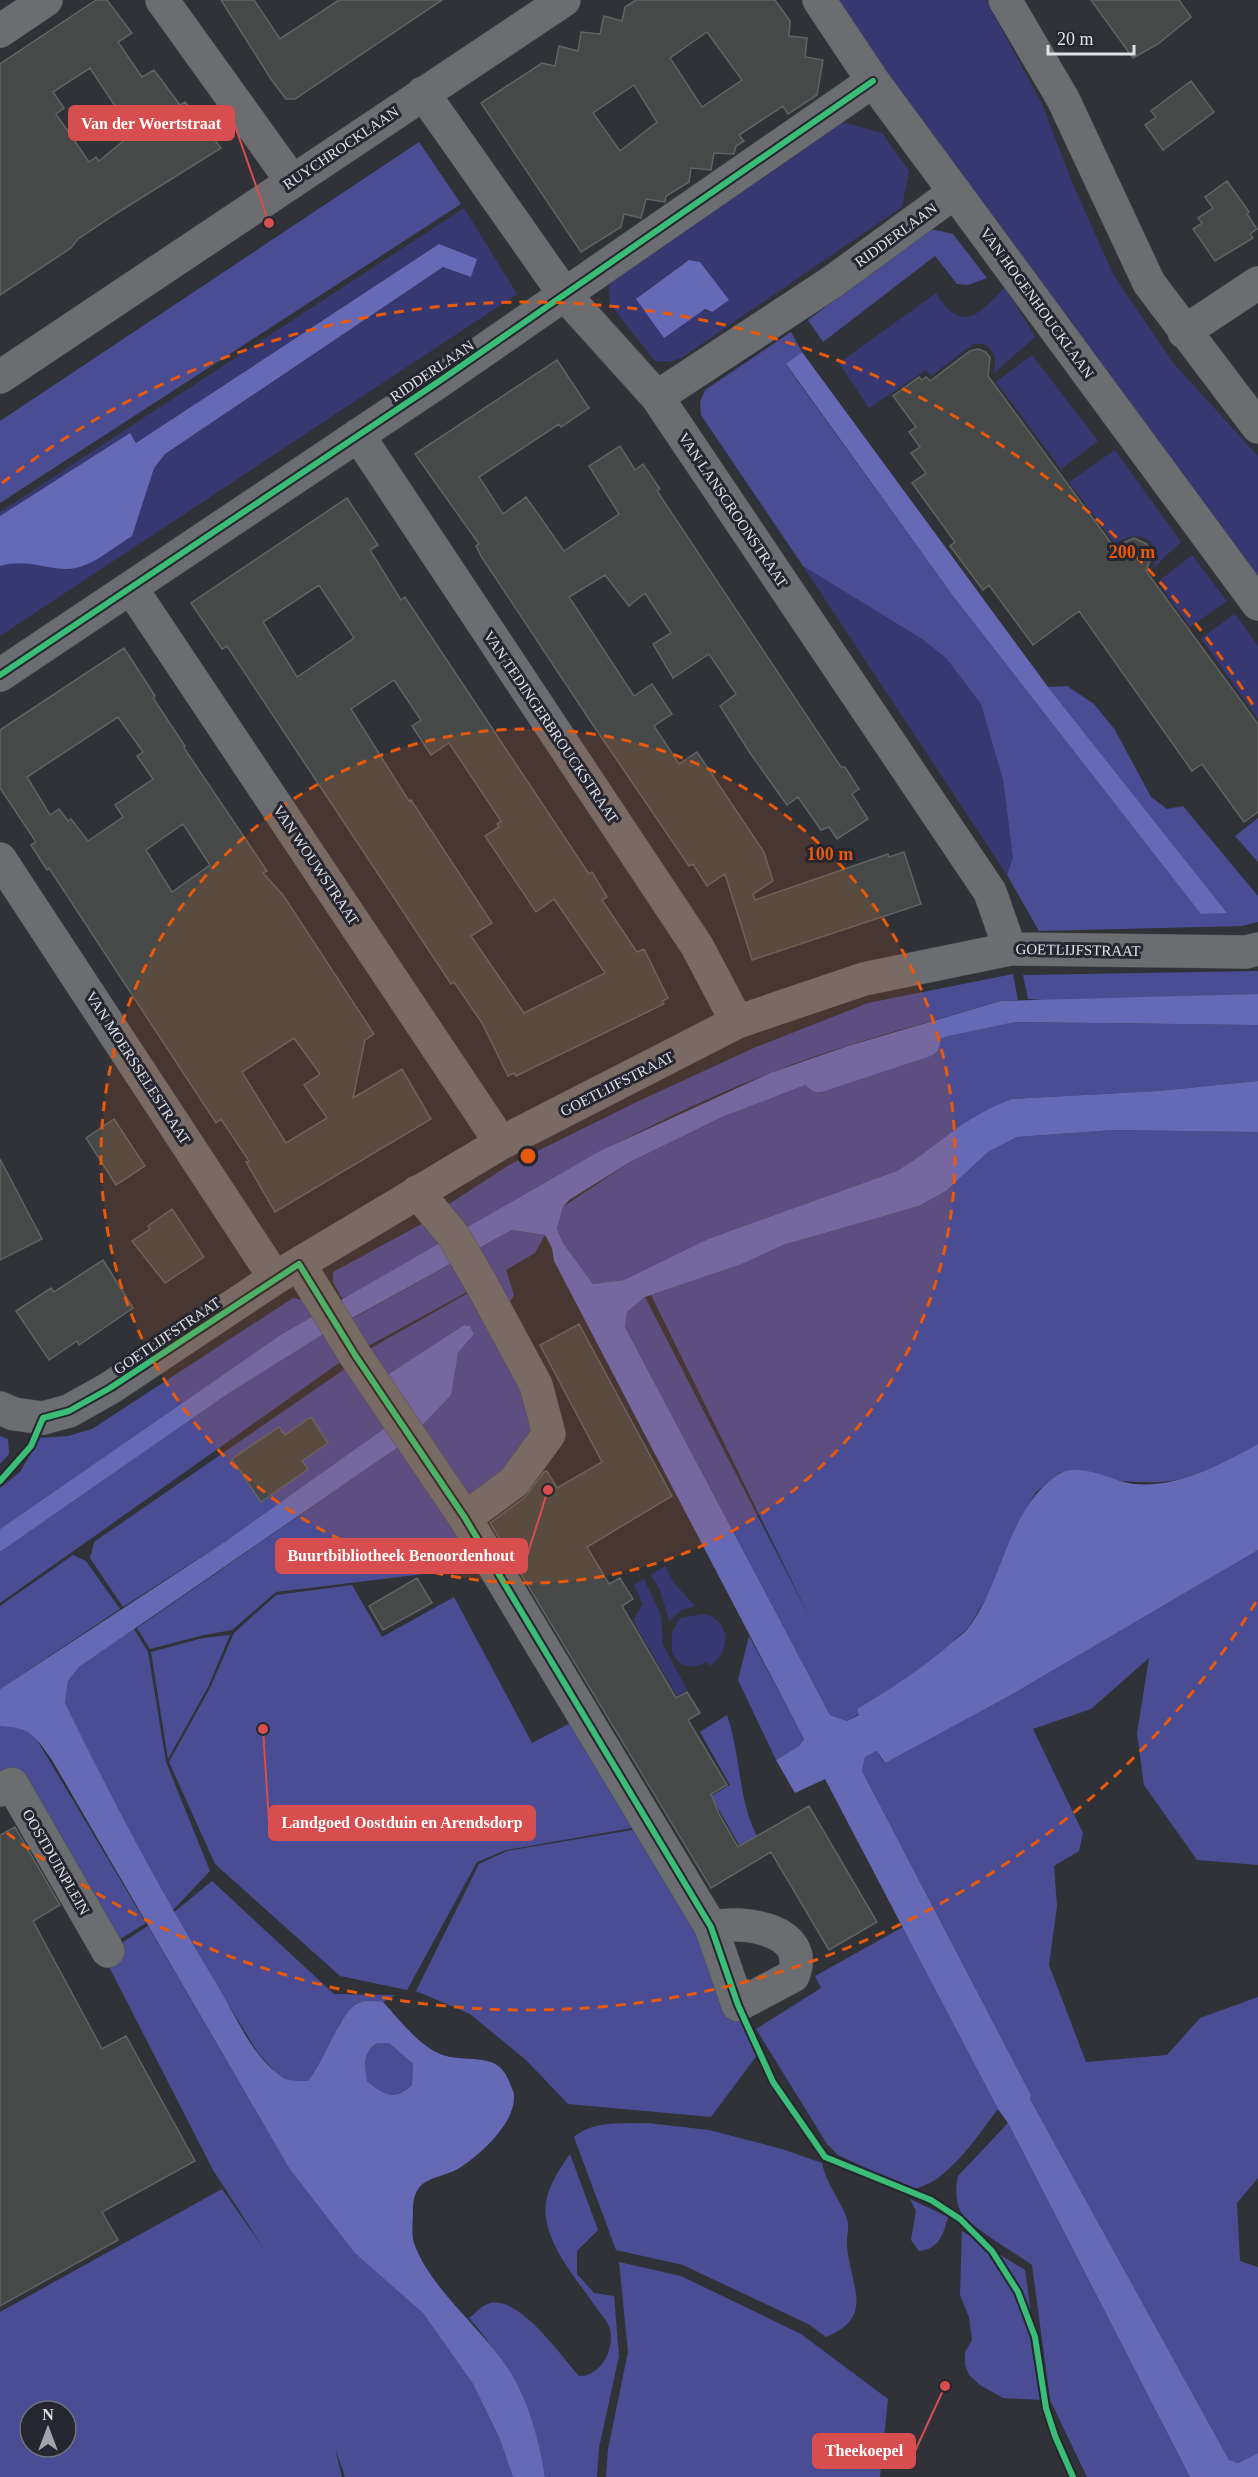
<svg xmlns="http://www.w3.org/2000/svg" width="1258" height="2477" font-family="'Times New Roman',serif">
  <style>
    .green { fill: #373871; fill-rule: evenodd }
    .forest { fill: #4a4d93; fill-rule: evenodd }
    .water { fill: #666ab6; fill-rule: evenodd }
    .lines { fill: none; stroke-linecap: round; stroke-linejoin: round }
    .canal { stroke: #666ab6; stroke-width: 30 }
    .building { fill: #474949; stroke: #616363; stroke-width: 1.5; fill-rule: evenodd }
    .minor-casing { stroke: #4d4e53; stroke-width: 34 }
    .minor { stroke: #6c6d71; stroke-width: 33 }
    .cycleway-casing { stroke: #25262f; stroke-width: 10 }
    .cycleway { stroke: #3abd76; stroke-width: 6 }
    .ring { fill: none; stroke: #e8590c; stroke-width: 3; stroke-dasharray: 10 8 }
    .labels { text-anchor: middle; stroke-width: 6; stroke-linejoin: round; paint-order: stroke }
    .street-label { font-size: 15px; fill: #e0e1e7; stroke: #25262f }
    .centre { fill: #e8590c; stroke: #25262f; stroke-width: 3 }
    .ring-label { font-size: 18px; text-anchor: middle; font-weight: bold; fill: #e8590c; stroke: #25262f; stroke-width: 6; stroke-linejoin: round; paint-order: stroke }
    .leader { fill: none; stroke: #d84d4e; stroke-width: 2 }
    .callout-dot { fill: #d84d4e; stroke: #25262f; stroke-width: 2 }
    .callout { fill: #d84d4e; stroke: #d84d4e; stroke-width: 2 }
    .callout-label { font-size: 16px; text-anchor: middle; font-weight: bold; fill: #fff }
  </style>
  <rect width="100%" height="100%" fill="#313237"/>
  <path class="green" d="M 833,0 L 986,0 L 1042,104 L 1074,187 L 1114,276 L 1174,364 L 1258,456 L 1258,591 Z
    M 839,121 L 882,133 L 909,171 L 902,207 L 681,358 L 670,362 L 655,361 L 610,304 L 609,287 L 615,275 ZM 689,260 L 700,262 L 712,312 L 637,299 Z
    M 464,208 L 517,294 L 0,636 L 0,566 L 17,561 L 65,569 L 146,490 L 154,467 L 165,454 L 443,267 L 439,244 L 136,443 L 130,433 L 0,516 L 0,512 Z
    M 1005,287 L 1035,337 L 993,374 C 997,361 996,351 984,344 L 973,344 L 931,376 L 926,370 L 869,408 L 839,363 L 936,293 C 962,335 978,315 1005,287 Z
    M 1032,355 L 1098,441 L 1061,469 L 996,382 Z
    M 1115,450 L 1181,542 L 1152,569 C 1164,539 1138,527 1115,544 L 1069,482 Z
    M 1192,555 L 1227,601 L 1190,627 L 1158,582 Z
    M 803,566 L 922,639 L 946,658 L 981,704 L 1003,780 L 1013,858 L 1007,875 Z
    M 1235,614 L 1258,646 L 1258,719 L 1201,638 Z
    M 665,1566 L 674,1583 L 695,1606 L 682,1610 L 669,1621 L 660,1590 L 651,1575 Z
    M 644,1579 L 661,1615 L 663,1645 L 687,1690 L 677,1696 L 633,1621 L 643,1604 L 634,1585 Z
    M 704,1614 C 732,1620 731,1654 709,1666 L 706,1662 C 692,1670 681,1668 672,1653 L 672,1632 L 680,1618 Z"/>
  <path class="forest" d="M 419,142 L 461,204 L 0,503 L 0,421 Z
    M 931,229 L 953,234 L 987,278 L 968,285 L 957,284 L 935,256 L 823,342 L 808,320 Z
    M 791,332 L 802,352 L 786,365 L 953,596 L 1201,913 L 1226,912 L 1048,687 L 1067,686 L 1094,704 L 1115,730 L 1151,797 L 1167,809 L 1183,806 L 1258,896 L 1258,922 L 1242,926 L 1039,931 L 1007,875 L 1013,858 L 1003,780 L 981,704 L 946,658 L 922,639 L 803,566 L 701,415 L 700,402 L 705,390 Z
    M 1258,818 L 1258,862 L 1235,836 Z
    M 1258,971 L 1258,994 L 1059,1001 L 1028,999 L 1023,975 Z
    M 1013,974 L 1018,1000 L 1001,1001 C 924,1024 845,1043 770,1073 C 663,1115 561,1172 463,1231 L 446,1206 L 509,1165 L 641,1100 L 756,1047 L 868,1003 Z
    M 1014,1022 L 1258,1025 L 1258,1081 L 1158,1091 L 1012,1099 C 962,1117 940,1145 897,1171 L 708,1239 L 624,1280 L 593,1284 L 563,1243 L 557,1229 L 563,1207 L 630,1162 L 722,1117 L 788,1090 L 872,1059 L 949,1036 Z
    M 1113,1130 L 1258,1132 L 1258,1444 C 1242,1453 1225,1464 1208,1471 C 1160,1491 1111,1480 1061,1472 L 1036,1492 L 1022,1516 L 989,1593 L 969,1627 L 921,1670 L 857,1709 L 859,1714 L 847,1721 L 830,1715 L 625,1327 L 627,1312 L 645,1297 L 810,1618 L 651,1295 L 742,1264 L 783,1245 L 919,1206 L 946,1191 L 988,1152 L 1017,1137 Z
    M 427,1221 L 441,1244 L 343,1300 L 333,1282 L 333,1272 Z
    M 512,1230 L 545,1235 L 535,1253 L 506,1270 L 514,1295 L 501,1318 L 487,1281 L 363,1349 L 348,1321 Z
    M 482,1285 L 548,1434 L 465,1517 L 483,1548 L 440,1572 L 276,1592 L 232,1630 L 204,1635 L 150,1649 L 137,1628 L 407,1441 L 455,1366 L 458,1353 L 474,1334 L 470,1326 L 464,1325 L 381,1379 L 364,1352 Z
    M 293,1298 L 302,1300 L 315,1315 L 282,1334 L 0,1529 L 0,1488 L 20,1472 L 40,1438 L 68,1436 L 92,1429 Z
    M 325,1333 L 346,1358 L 0,1603 L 0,1552 L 229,1393 Z
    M 352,1364 L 392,1423 L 226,1541 L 123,1607 L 90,1558 L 94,1542 Z
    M 0,1436 L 8,1439 L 9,1454 L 0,1464 Z
    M 1258,1550 L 1258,1865 L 1197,1860 L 1144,1785 L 1137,1733 L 1149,1658 L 1091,1709 L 1033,1729 L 1083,1833 L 1079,1851 L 1054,1866 L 1057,1906 L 1049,1965 L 1086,2062 L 1167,2055 L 1200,2018 L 1258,1997 L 1258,2178 L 1237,2203 L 1240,2261 L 1258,2267 L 1258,2453 L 1238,2463 L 1229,2460 L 1030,2099 L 1031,2095 L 862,1771 L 865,1757 L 877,1751 L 884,1763 L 1011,1695 Z
    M 73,1555 L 86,1561 L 120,1609 L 0,1689 L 0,1606 Z
    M 352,1585 L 382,1637 L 454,1597 L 532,1743 L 584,1716 L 649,1825 L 506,1850 L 477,1862 L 407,1990 L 340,1976 L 215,1864 L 169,1762 L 210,1688 L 234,1633 L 276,1595 Z
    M 134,1629 L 148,1652 L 166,1762 L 210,1871 L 172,1911 L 126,1828 L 65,1704 L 68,1681 L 79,1667 Z
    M 230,1635 L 208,1687 L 168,1759 L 151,1652 L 203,1638 Z
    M 749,1636 L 804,1739 L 799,1746 L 776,1760 L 738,1680 Z
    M 727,1715 C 742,1759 737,1801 760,1842 L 743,1852 L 711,1796 L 730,1785 L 700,1732 Z
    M 0,1726 L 21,1727 L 34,1735 L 146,1923 L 101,1951 L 0,1786 Z
    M 650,1827 L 711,1927 L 761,2050 L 711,2117 L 568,2104 L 526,2060 L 470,2014 L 416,1991 L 479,1864 L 507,1851 Z
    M 212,1881 L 334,1994 L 395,1995 L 383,2002 L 360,2002 L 340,2023 L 320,2068 L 308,2081 L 291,2081 L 278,2075 L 258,2053 L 173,1913 Z
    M 148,1926 L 289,2168 L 318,2203 L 423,2313 L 473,2384 L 499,2437 L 513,2477 L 345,2477 L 335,2448 L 342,2477 L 0,2477 L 0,2312 L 222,2189 L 264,2249 L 213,2170 L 103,1955 ZM 30,2411 L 66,2411 L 66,2447 L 30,2447 Z
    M 903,1927 L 998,2109 C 978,2135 946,2186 911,2189 L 838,2155 L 827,2144 L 756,2029 L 821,1988 L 815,1976 Z
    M 377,2043 L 389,2043 L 413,2064 L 412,2085 C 394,2102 383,2094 367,2081 C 365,2064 362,2054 377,2043 Z
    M 648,2123 L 709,2130 L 782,2149 L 822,2163 C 826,2185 844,2204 848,2223 C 849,2231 846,2239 847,2247 C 851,2287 875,2317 826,2337 L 810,2325 L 683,2265 L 616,2250 L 574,2137 C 593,2120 624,2124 648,2123 Z
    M 1008,2123 L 1190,2477 L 1087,2477 L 1050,2400 L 1032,2265 C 1015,2253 976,2230 964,2216 C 955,2206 955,2188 958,2176 Z
    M 570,2154 L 598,2230 L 577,2251 L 577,2274 L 594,2293 L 614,2296 L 619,2356 L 599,2448 L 597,2477 L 545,2477 C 536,2417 509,2363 469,2318 C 475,2314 481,2306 488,2304 C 517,2292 561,2356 579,2376 C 600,2377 615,2350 610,2329 C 608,2321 599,2312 595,2306 C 577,2279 550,2250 546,2217 C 543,2193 557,2173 570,2154 Z
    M 910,2199 L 948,2217 C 943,2235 939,2249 919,2251 L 911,2240 L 916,2211 Z
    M 962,2231 L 1025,2270 L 1043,2400 L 1003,2398 L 980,2385 L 969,2375 L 965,2365 L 965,2352 L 972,2340 L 969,2317 L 960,2295 Z
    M 619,2262 L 681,2276 L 801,2334 L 888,2399 L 880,2477 L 606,2477 L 608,2449 L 628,2352 Z"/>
  <path class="water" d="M 439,244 L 477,259 L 471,277 L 443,267 L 165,454 L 154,468 L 132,536 C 112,548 89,570 65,569 C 40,568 26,559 0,566 L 0,516 L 130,433 L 136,443 Z
    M 689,260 L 700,262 L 729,300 L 712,312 L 705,309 L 664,338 L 636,299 Z
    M 802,352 L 1048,687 L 1227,913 L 1201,914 L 953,596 L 786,364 Z
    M 1258,994 L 1258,1025 L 1015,1022 L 949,1036 L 872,1059 L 722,1117 L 630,1162 L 569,1200 L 563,1207 L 557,1229 L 563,1243 L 593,1284 L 624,1280 L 708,1239 L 897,1171 C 940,1145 962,1117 1012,1099 L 1158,1091 L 1258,1081 L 1258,1132 L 1113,1130 L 1017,1137 L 988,1152 L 946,1191 L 919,1206 L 783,1245 L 742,1264 L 645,1297 L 627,1312 L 625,1327 L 830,1715 L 847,1721 L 859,1715 L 857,1709 C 890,1689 921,1670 950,1644 C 957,1638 965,1633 970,1626 C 1004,1579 1008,1507 1059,1474 C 1079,1461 1112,1481 1134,1484 C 1179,1488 1220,1465 1258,1444 L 1258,1550 L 1011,1695 L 885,1763 L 877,1751 L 865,1757 L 862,1771 L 1031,2095 L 1030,2099 L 1229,2460 L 1238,2463 L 1258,2453 L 1258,2477 L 1190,2477 L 1008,2123 L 998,2109 L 825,1779 L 795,1793 L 776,1760 L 799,1746 L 804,1739 L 554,1261 L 552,1248 L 545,1235 L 512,1230 L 325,1333 L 229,1393 L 0,1552 L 0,1529 L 282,1334 L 600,1151 L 770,1073 L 848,1046 L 1001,1001 Z
    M 464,1325 L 470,1326 L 474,1334 L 458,1353 L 451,1395 L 407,1441 L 79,1667 L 68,1681 L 65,1703 C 113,1802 162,1894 219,1988 C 236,2016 251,2054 278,2074 C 287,2082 297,2081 308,2081 C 324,2063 341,2009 359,2003 C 366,2000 376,2002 383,2002 C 400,2020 417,2044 440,2054 C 463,2064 496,2050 508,2079 C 510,2084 514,2091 514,2096 C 515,2123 482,2153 461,2167 C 439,2181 413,2174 413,2211 C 413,2220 411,2234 414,2243 C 430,2289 482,2328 509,2370 C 528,2400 540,2442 545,2477 L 513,2477 L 499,2437 L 473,2384 L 423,2313 L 355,2253 L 289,2168 L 52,1760 C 34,1735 32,1728 0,1726 L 0,1689 L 226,1541 L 392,1423 L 381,1379 ZM 377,2043 L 389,2043 L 413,2064 L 412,2085 C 394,2102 383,2094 367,2081 C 365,2064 362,2054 377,2043 Z"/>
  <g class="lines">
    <path class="canal" d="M 819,1077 L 925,1042"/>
  </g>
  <path class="building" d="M 96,0 L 107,0 L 132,33 L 118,42 L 142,77 L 154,70 L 180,105 L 185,102 L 221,148 L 117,213 L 78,239 L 71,248 L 0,295 L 0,64 ZM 90,68 L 133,133 L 99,161 L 96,157 L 89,162 L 56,114 L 64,108 L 53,92 Z
    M 221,0 L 254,0 L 280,39 L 339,0 L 442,0 L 295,99 L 286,99 L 271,79 Z
    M 636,0 L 775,0 L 790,21 L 789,36 L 807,38 L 805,57 L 823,60 L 817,95 L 788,114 L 783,106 L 739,135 L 744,141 L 736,146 L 734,154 L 714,153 L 711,170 L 691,168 L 689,182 L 666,196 L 665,202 L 646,199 L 641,218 L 624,214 L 621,227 L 581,252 L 481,103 L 542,63 L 555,66 L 559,46 L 578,51 L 581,32 L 600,34 L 604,16 L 622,21 L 625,7 ZM 707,32 L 742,80 L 702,107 L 670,58 ZM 634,85 L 657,122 L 620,151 L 593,113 Z
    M 1091,0 L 1179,0 L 1191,17 L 1158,44 L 1133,58 Z
    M 1191,81 L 1214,112 L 1163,150 L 1145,125 L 1156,117 L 1151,111 Z
    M 1227,181 L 1249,212 L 1247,214 L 1257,229 L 1250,234 L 1253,238 L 1215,261 L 1193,229 L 1202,223 L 1198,218 L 1213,208 L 1205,197 Z
    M 978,349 L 986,352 L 990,358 L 988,376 L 1114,547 L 1134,538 L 1147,544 L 1151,557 L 1146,571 L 1258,724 L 1258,812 L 1244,822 L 1202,764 L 1192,771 L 1079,611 L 1033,645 L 989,585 L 983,590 L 950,546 L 955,542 L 912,483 L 926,473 L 911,453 L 920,447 L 909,432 L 916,427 L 893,396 L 919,377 L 922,380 L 926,377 L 930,381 L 970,351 Z
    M 557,360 L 589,408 L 561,427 L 559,424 L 479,477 L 503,514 L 526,497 L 564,551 L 619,514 L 589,466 L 620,446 L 635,470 L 643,464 L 660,489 L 657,491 L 841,767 L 845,767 L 859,789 L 852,794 L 868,819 L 837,839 L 829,827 L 821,830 L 798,797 L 787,805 L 750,753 L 720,706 L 736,694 L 709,654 L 673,678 L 653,644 L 671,633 L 645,593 L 629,606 L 605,575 L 569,597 L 634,696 L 652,684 L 672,714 L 654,726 L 679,764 L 697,752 L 764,852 L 773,881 L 753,894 L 755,900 L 888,854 L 889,857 L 904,852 L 921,904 L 752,960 L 725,874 L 707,886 L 693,864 L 689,866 L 591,722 L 481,556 L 476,546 L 479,544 L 415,454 Z
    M 347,498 L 378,545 L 370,550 L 401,600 L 405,597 L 589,874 L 592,872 L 607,897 L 602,900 L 637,952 L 644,949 L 668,998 L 662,1001 L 664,1004 L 516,1076 L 514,1073 L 508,1076 L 482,1023 L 454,982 L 451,984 L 227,646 L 222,649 L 191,603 ZM 319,585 L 354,638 L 297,677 L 263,622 ZM 394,680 L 421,720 L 412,726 L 431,755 L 449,743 L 501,821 L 497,824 L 499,827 L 485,836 L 536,912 L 554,899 L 605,973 L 524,1013 L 471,936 L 492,923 L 411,800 L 409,801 L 351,709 Z
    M 124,648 L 155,696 L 153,698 L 185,746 L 184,748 L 267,871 L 263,873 L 283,895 L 374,1034 L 365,1040 L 353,1098 L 402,1069 L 431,1119 L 275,1212 L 246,1162 L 249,1161 L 221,1119 L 216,1123 L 49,868 L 47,870 L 31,845 L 36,842 L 0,788 L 0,730 ZM 118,717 L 143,752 L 137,756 L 153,779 L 115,805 L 123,817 L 88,841 L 71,819 L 68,821 L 59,809 L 50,815 L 27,777 ZM 183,824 L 210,865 L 172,892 L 146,850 ZM 294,1038 L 320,1074 L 304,1085 L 327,1118 L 286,1143 L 242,1072 Z
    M 114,1119 L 145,1166 L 116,1185 L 86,1138 Z
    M 0,1159 L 42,1239 L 0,1260 Z
    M 172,1209 L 204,1257 L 165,1283 L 132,1241 L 150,1229 L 148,1226 Z
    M 103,1260 L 133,1308 L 79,1345 L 77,1341 L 49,1360 L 16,1311 L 51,1288 L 54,1292 Z
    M 579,1324 L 672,1496 L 587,1547 L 609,1584 L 620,1578 L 633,1599 L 622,1606 L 676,1698 L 687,1692 L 700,1713 L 688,1720 L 727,1785 L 711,1794 L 719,1814 L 738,1847 L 809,1806 L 877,1922 L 829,1950 L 771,1852 L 711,1888 L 490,1523 L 525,1497 L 544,1472 L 547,1471 L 557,1488 L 602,1462 L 540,1345 Z
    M 311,1417 L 328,1443 L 302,1461 L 308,1469 L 261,1502 L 232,1459 L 279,1427 L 285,1435 Z
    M 417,1578 L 432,1603 L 383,1630 L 369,1606 Z
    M 15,1827 L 60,1905 L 33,1921 L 102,2049 L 126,2036 L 195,2161 L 102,2212 L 118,2240 L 0,2306 L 0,1835 Z"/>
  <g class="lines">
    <g class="minor-casing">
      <path id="minor" d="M 162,0 L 292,181
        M 819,0 L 873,81 L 1258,604
        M 1005,0 L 1063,99 L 1149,283 L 1258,427
        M 0,31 L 46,0
        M 423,93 L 565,295 L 657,397 L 990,892 L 1010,949
        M 1184,332 L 1258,283
        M 0,377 L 564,0
        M 657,397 L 832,282 L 955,192
        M 358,435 L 697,946 L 737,1022
        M 131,588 L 501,1143
        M 0,675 L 441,380 L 873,81
        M 0,859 L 275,1278
        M 417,1192 L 453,1235 L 482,1285 L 536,1385 L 549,1434 L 514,1482 L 465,1518
        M 299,1264 L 355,1355 L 465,1518 L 711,1927 L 738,2005 L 793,1976 C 812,1929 742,1920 711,1927
        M 0,1408 L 14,1414 L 43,1418 L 69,1411 L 110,1388 L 275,1278 L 501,1143 L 737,1022 L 864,979 L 1010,949 L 1246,952 L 1258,949
        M 0,1790 L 12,1784 L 108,1951"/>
    </g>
    <use href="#minor" class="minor"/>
    <g class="cycleway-casing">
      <path id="cycleway" d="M 0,675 L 441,380 L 873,81
        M 0,1481 L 31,1446 L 43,1418 L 69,1411 L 110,1388 L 299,1264 L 355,1355 L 465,1518 L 711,1927 L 738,2005 L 773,2082 L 825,2157 L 931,2200 L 960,2219 L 992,2251 L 1018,2292 L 1035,2337 L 1046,2408 L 1055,2436 L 1073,2477"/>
    </g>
    <use href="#cycleway" class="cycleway"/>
  </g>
  <circle cx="528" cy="1156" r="427" fill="#e8590c" fill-opacity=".12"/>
  <g class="ring">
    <circle cx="528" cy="1156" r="427"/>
    <path d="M1256 1602A854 854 0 0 1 2 1829M2 483A854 854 0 0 1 1256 710"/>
  </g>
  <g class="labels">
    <g class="street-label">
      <text transform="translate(341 148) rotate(-34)" y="5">RUYCHROCKLAAN</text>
      <text transform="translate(896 235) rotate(-36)" y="5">RIDDERLAAN</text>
      <text transform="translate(1037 303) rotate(54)" y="5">VAN HOGENHOUCKLAAN</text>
      <text transform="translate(432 371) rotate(-34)" y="5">RIDDERLAAN</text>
      <text transform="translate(733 510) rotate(56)" y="5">VAN LANSCROONSTRAAT</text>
      <text transform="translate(551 727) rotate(56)" y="5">VAN TEDINGERBROUCKSTRAAT</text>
      <text transform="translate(316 865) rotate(56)" y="5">VAN WOUWSTRAAT</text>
      <text transform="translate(1078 950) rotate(1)" y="5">GOETLIJFSTRAAT</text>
      <text transform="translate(138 1068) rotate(57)" y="5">VAN MOERSSELESTRAAT</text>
      <text transform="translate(617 1084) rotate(-27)" y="5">GOETLIJFSTRAAT</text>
      <text transform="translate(167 1336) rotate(-34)" y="5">GOETLIJFSTRAAT</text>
      <text transform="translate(56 1862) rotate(60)" y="5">OOSTDUINPLEIN</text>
    </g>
  </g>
  <circle cx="528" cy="1156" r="9" class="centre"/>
  <g class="ring-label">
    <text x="1132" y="558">200 m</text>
    <text x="830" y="860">100 m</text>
  </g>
  <path class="leader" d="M269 223L234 123M548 1490L527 1556M263 1729L269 1823M945 2386L915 2451"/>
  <g class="callout-dot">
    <circle cx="269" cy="223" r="6"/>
    <circle cx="548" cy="1490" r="6"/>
    <circle cx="263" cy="1729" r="6"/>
    <circle cx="945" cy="2386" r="6"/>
  </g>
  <g class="callout">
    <rect x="69" y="106" width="165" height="34" rx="6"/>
    <rect x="276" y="1539" width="251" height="34" rx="6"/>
    <rect x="269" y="1806" width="266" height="34" rx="6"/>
    <rect x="813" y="2434" width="102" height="34" rx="6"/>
  </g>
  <g class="callout-label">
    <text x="151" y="129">Van der Woertstraat</text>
    <text x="401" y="1561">Buurtbibliotheek Benoordenhout</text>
    <text x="402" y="1828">Landgoed Oostduin en Arendsdorp</text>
    <text x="864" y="2456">Theekoepel</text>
  </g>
  <g transform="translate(48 2429)"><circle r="28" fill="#25262f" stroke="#707179" stroke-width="1.5"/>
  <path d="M0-4.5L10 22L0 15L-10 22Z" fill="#a3a4a9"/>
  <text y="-9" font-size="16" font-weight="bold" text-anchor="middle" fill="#e0e1e7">N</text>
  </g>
  <path d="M1048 45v9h86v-9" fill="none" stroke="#e0e1e7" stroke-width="3"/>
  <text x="1057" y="45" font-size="18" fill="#e0e1e7" stroke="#25262f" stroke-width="4.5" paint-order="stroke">20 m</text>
</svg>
